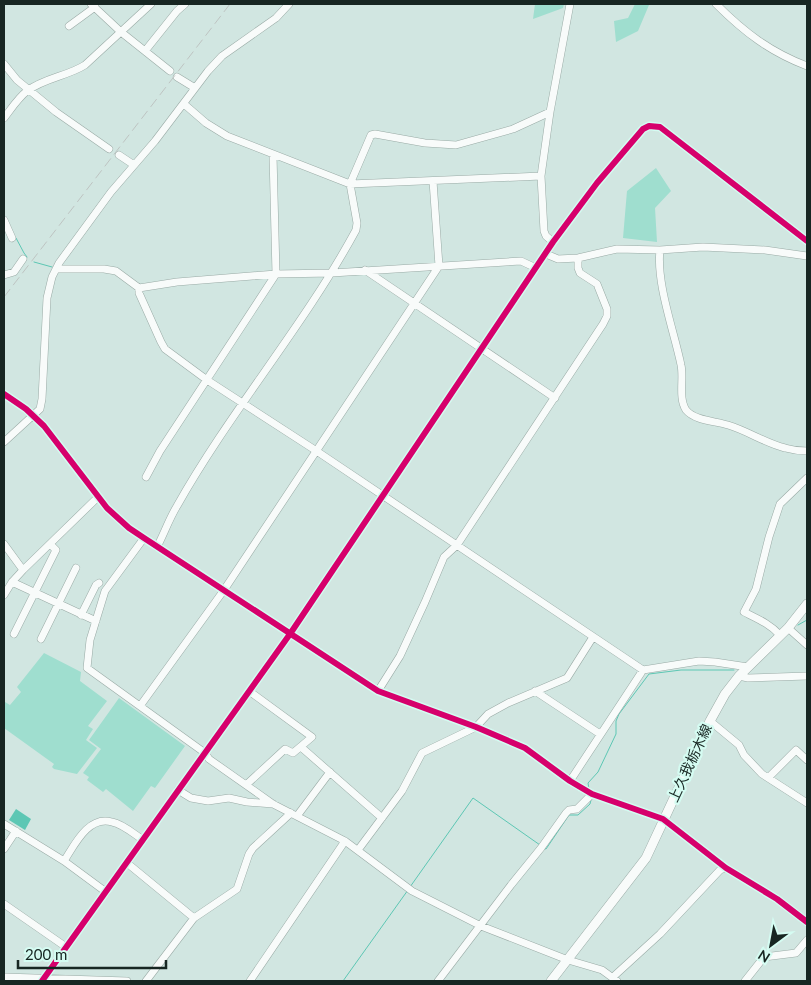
<svg xmlns="http://www.w3.org/2000/svg" width="811" height="985" font-family="Lato,'Noto Sans JP',sans-serif">
  <style>
    .green { fill: #9fdecf }
    .water { fill: #5dc7b4 }
    .lines { fill: none; stroke-linecap: round; stroke-linejoin: round }
    .stream { stroke: #5dc7b4; stroke-width: 1 }
    .minor-casing { stroke: #99aaa5; stroke-width: 8 }
    .major-casing { stroke: #99aaa5; stroke-width: 10 }
    .minor { stroke: #f8fbfa; stroke-width: 7 }
    .major { stroke: #f8fbfa; stroke-width: 9 }
    .rail { stroke: #bec4c2; stroke-width: 1; stroke-dasharray: 10 5; stroke-linecap: butt }
    .cycleway-casing { stroke: #d5fcf2; stroke-width: 9 }
    .cycleway { stroke: #d6006c; stroke-width: 6 }
    .labels { text-anchor: middle; stroke-width: 4.5; stroke-linejoin: round; paint-order: stroke }
    .street-label { font-size: 14px; fill: #172622; stroke: #d5fcf2 }
  </style>
  <rect width="100%" height="100%" fill="#d1e6e1"/>
  <path class="green" d="M 535,4 L 564,4 L 563,8 L 533,19 Z
    M 635,4 L 648,4 L 649,5 L 638,31 L 616,42 L 614,21 L 628,18 Z
    M 656,168 L 671,191 L 655,208 L 657,242 L 623,238 L 627,191 Z
    M 44,653 L 81,672 L 80,681 L 107,701 L 88,726 L 93,729 L 86,740 L 97,748 L 77,774 L 54,769 L 52,767 L 54,764 L 4,728 L 4,704 L 5,702 L 10,705 L 21,692 L 17,687 Z
    M 119,698 L 185,746 L 155,788 L 151,786 L 133,811 L 106,789 L 103,792 L 87,780 L 89,777 L 83,773 L 101,749 L 89,740 Z"/>
  <path class="water" d="M 16,809 L 31,819 L 25,830 L 9,820 Z"/>
  <g class="lines">
    <path class="stream" d="M 16,238 L 24,253 L 27,257
      M 34,262 L 52,267
      M 798,625 L 807,620
      M 589,789 L 588,783 L 598,772 L 616,734 L 616,721 L 619,714 L 649,674 L 681,670 L 734,670
      M 543,848 L 546,849 L 569,815 L 578,815 L 590,804 L 591,800
      M 410,887 L 473,798 L 540,845
      M 343,981 L 408,890"/>
    <g class="minor-casing">
      <path id="minor" d="M 91,4 L 121,32 L 170,71
        M 716,4 C 744,32 770,52 807,66
        M 69,26 L 95,7
        M 145,51 L 177,11 L 185,4
        M 4,64 L 17,80 L 56,112 L 109,149
        M 177,77 L 195,88
        M 184,104 L 206,123 L 227,136 L 350,184 L 541,176
        M 4,118 C 11,109 18,98 27,91 C 44,78 68,76 85,65 L 151,4
        M 119,155 L 134,165
        M 4,220 L 12,238
        M 553,242 L 546,236 L 544,231 L 541,176 L 550,112 L 570,4
        M 660,250 C 656,283 674,331 681,365 C 684,378 678,398 686,410 C 695,421 716,421 728,425 C 748,431 765,443 785,448 C 792,450 799,451 807,451
        M 546,254 L 558,259 L 578,258 L 617,249 L 660,250 L 703,247 L 765,250 L 807,256
        M 56,269 L 104,269 L 116,271 L 139,288 L 139,293 L 161,342 L 165,349 L 207,380 L 315,450 L 643,670
        M 365,270 L 555,398
        M 4,275 L 14,272 L 23,259
        M 139,288 L 177,282 L 276,274 L 332,273 L 521,261 L 536,268
        M 4,394 L 26,409 L 44,426 L 107,508 L 129,528 L 144,538 L 378,691 L 476,727 L 525,748 L 570,781 L 592,794 L 663,819 L 726,868 L 777,899 L 807,922
        M 4,442 L 40,409 L 42,399 L 47,298 L 52,277 L 59,263 L 111,192 L 155,141 L 208,71 L 222,56 L 276,18 L 289,4
        M 146,477 L 160,451 L 276,274 L 273,155
        M 144,538 L 105,591 L 90,640 L 87,668 L 205,753 L 209,759 L 273,804 L 345,841 L 412,891 L 481,926 L 568,960 L 602,970 L 617,981
        M 4,544 L 23,570
        M 157,547 C 164,534 169,519 177,506 C 231,410 304,326 356,230 L 357,223 L 350,184 L 371,135 L 375,134 L 425,143 L 456,145 L 513,129 L 550,112
        M 12,582 L 96,621
        M 4,595 L 12,582 L 23,570 L 97,498
        M 81,615 L 96,585 L 99,583
        M 788,628 L 807,645
        M 14,634 L 56,550 L 50,544
        M 780,635 C 770,624 758,619 744,612 L 756,589 L 769,537 L 780,504 L 807,478
        M 41,639 L 76,568
        M 739,676 L 748,678 L 807,676
        M 378,691 L 400,656 L 425,602 L 444,557 L 457,545 L 603,324 L 607,316 L 607,309 L 597,284 L 580,273 L 578,268 L 578,258
        M 535,691 L 600,734
        M 140,706 L 224,590 L 439,266 L 433,181
        M 710,721 L 739,745 L 744,755 L 762,774 L 807,803
        M 301,747 L 382,818
        M 769,777 L 796,750 L 807,760
        M 570,781 L 643,670 L 699,661 L 715,662 L 748,667
        M 246,785 L 285,749 L 293,753 L 312,737 L 249,691
        M 178,790 L 191,798 L 208,801 L 229,798 L 247,802 L 273,804
        M 297,816 L 330,772
        M 4,824 L 64,861 L 106,892
        M 4,849 L 16,831
        M 358,850 L 402,791 L 422,753 L 476,727 L 488,714 L 508,703 L 567,678 L 593,637
        M 64,861 C 74,846 88,815 112,822 C 123,824 134,834 143,840
        M 127,863 L 194,918
        M 4,904 L 66,947
        M 4,977 L 127,981
        M 613,977 L 660,934 L 720,870 L 726,868
        M 42,981 L 290,634 L 553,242 L 597,183 L 643,129 L 649,126 L 660,127 L 807,241
        M 146,981 L 194,918 L 237,889 L 249,854 L 253,848 L 291,813
        M 250,981 L 345,841
        M 438,981 L 511,885 L 541,848 L 566,813 L 569,810 L 577,809 L 592,794
        M 745,981 L 764,957 L 796,953 L 807,940"/>
    </g>
    <g class="major-casing">
      <path id="major" d="M 551,981 L 646,858 L 710,721 L 725,694 L 739,676 L 788,628 L 807,604"/>
    </g>
    <use href="#minor" class="minor"/>
    <use href="#major" class="major"/>
    <path class="rail" d="M 4,297 L 230,4"/>
    <g class="cycleway-casing">
      <path id="cycleway" d="M 4,394 L 26,409 L 44,426 L 107,508 L 129,528 L 144,538 L 378,691 L 476,727 L 525,748 L 570,781 L 592,794 L 663,819 L 726,868 L 777,899 L 807,922
        M 42,981 L 290,634 L 553,242 L 597,183 L 643,129 L 649,126 L 660,127 L 807,241"/>
    </g>
    <use href="#cycleway" class="cycleway"/>
  </g>
  <g class="labels">
    <g class="street-label">
      <text transform="translate(690 763) rotate(-65)" y="5">上久我栃木線</text>
    </g>
  </g>
  <rect width="811" height="985" fill="none" stroke="#172622" stroke-width="10"/>
  <g transform="translate(771 945) rotate(212)" stroke="#d5fcf2" stroke-width="4" paint-order="stroke">
  <path d="M0-4L9 19L0 12L-9 19Z" fill="#172622"/>
  <text y="-8" font-size="14" font-weight="bold" text-anchor="middle" fill="#172622">N</text>
  </g>
  <path d="M18 960v8h148v-8" fill="none" stroke="#172622" stroke-width="2.5"/>
  <text x="25" y="960" font-size="15" fill="#172622" stroke="#d5fcf2" stroke-width="4" paint-order="stroke">200 m</text>
</svg>
